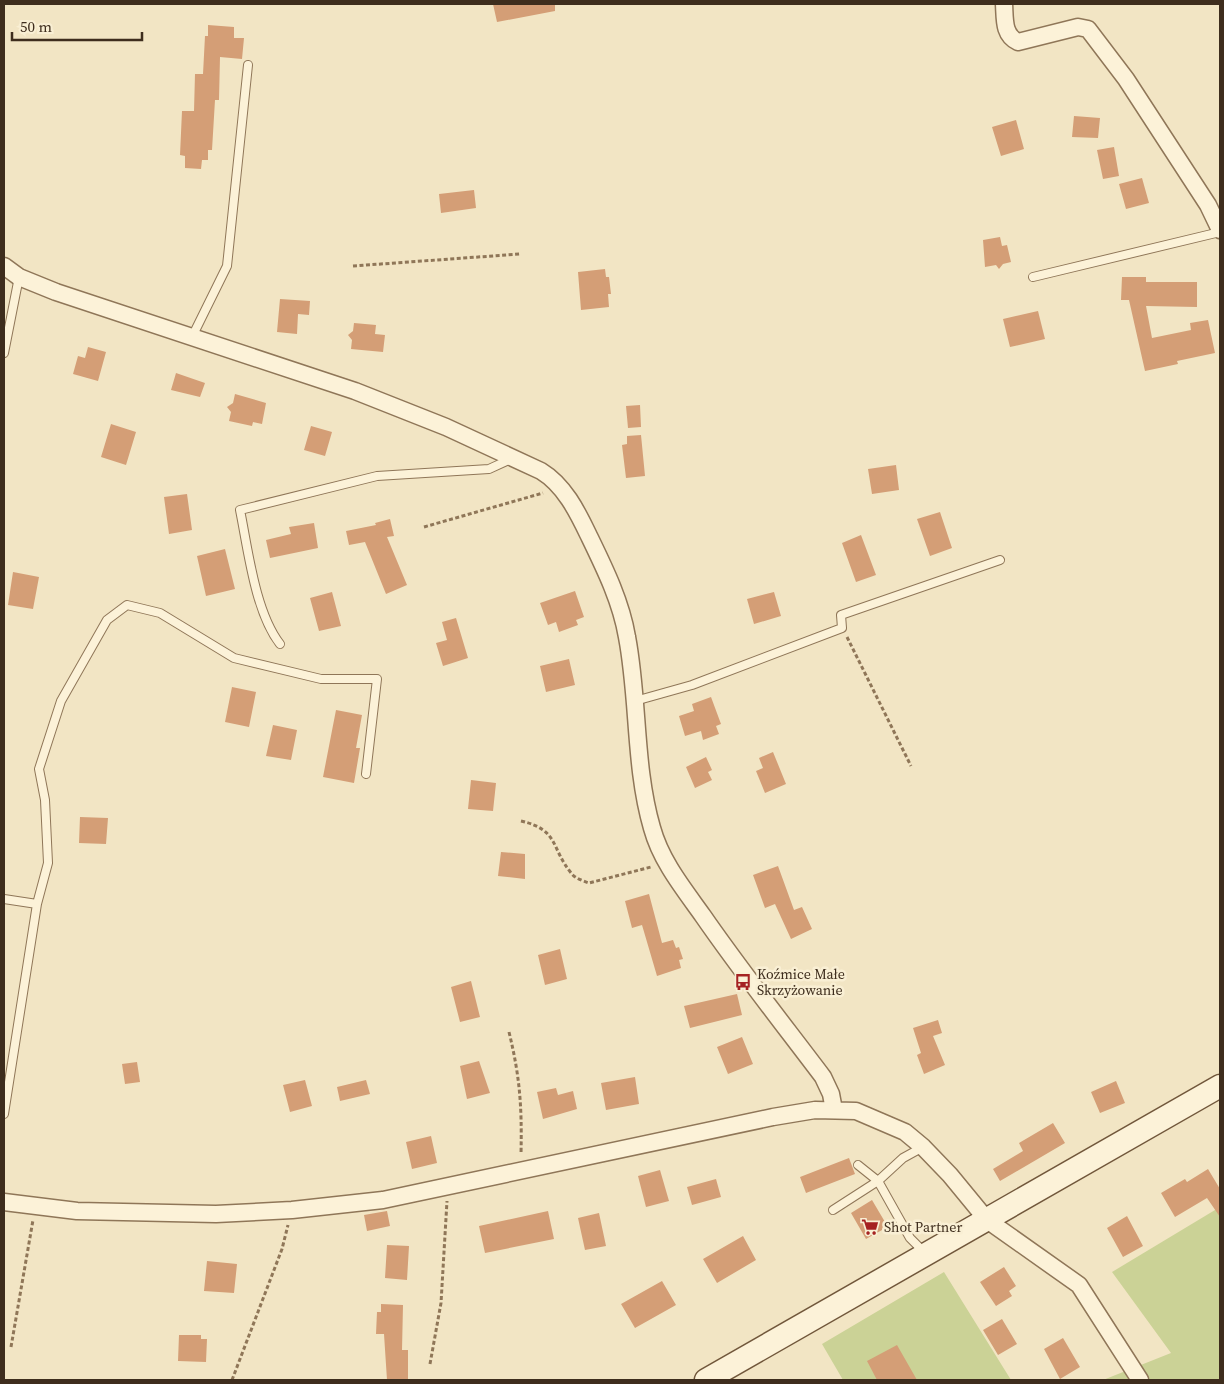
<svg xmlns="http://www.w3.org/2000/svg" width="1224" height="1384" font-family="'Source Serif 4',serif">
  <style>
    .green { fill: #cbd296 }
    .building { fill: #d49e76 }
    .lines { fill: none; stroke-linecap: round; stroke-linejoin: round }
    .service-casing { stroke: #8f7658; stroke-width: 10 }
    .minor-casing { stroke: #8f7658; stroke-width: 19 }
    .secondary-casing { stroke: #71573b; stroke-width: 25 }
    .path { stroke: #8f7658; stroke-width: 3; stroke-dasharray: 4 2.5; stroke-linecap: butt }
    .service { stroke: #fcf2d8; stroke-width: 8 }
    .minor { stroke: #fcf2d8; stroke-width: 16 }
    .secondary { stroke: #fcf2d8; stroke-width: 22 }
    .labels { text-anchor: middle; stroke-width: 5; stroke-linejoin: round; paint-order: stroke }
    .poi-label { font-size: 14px; fill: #3e2d1d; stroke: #f9efd4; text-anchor: start }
  </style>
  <rect width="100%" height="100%" fill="#f2e5c4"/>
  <path class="green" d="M 1220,1207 L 1220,1380 L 1103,1380 L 1171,1353 L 1112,1272 Z
    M 944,1272 L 1011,1380 L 843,1380 L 822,1344 Z"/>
  <path class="building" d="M 493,4 L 555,4 L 555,11 L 497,22 Z
    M 208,25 L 234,27 L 234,38 L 244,38 L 242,59 L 220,57 L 219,100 L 215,100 L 212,150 L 208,150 L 208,160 L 202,160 L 201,169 L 185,168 L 185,156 L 180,155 L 182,111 L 194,111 L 195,74 L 203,74 L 205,36 L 208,36 Z
    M 1074,116 L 1100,118 L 1098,138 L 1072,137 Z
    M 1016,120 L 1024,149 L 1001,156 L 992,127 Z
    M 1114,147 L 1119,176 L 1103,179 L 1097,150 Z
    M 1142,178 L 1149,203 L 1126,209 L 1119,184 Z
    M 474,190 L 476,208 L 441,213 L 439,194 Z
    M 1000,237 L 1002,246 L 1007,245 L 1011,262 L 1003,264 L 999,269 L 996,265 L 985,267 L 983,240 Z
    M 605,269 L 606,277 L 609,277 L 611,294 L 608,294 L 609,307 L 581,310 L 578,272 Z
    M 1122,277 L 1146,277 L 1146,282 L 1197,282 L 1197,307 L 1146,306 L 1152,338 L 1191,330 L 1190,323 L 1208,320 L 1215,353 L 1177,361 L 1178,364 L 1145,371 L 1129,300 L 1121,300 Z
    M 280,299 L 310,301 L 309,315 L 298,314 L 297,334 L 277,332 Z
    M 1038,311 L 1045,339 L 1010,347 L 1003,319 Z
    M 354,323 L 376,325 L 375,334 L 385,335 L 383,352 L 351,349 L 352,340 L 348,335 L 353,331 Z
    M 88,347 L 106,352 L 98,381 L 73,374 L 78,356 L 85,358 Z
    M 176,373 L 205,383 L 200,397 L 171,390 Z
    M 235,394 L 266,403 L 262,424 L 253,422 L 252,426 L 229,421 L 231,412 L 227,407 L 233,403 Z
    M 640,405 L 641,427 L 628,428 L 626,406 Z
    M 111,424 L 136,432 L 126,465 L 101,457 Z
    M 311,426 L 332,432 L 325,456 L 304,450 Z
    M 641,435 L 645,476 L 626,478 L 622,445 L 627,444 L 627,436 Z
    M 896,465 L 899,490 L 872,494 L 868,469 Z
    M 187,494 L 192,530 L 169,534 L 164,497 Z
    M 940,512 L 952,548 L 930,556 L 917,519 Z
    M 390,519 L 394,536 L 387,537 L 407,585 L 386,594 L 365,542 L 349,545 L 346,531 L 376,525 L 375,523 Z
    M 314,523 L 318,548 L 270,558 L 266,540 L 291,534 L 289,527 Z
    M 861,535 L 876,575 L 856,582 L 842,543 Z
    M 225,549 L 235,589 L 206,596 L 197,556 Z
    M 13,572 L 39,577 L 33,609 L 8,605 Z
    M 575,591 L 584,617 L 576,620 L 578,625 L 559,632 L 556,622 L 548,625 L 540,603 Z
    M 332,592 L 341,626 L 319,631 L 310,598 Z
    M 774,592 L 781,616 L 754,624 L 747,599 Z
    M 456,618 L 468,658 L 443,666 L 436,643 L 447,640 L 442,622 Z
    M 569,659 L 575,685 L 546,692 L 540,666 Z
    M 232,687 L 256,692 L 249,727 L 225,722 Z
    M 711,697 L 721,724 L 716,726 L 719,734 L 703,740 L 701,731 L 685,736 L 679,716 L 694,711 L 692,704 Z
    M 336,710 L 362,715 L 356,748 L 360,748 L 354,783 L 323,777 Z
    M 273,725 L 297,730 L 291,760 L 266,756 Z
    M 773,752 L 786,784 L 765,793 L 756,771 L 763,768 L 759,758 Z
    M 706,757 L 712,770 L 708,772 L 712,780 L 695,788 L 686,767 Z
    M 471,780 L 496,783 L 493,811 L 468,809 Z
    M 80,817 L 108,818 L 106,844 L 79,843 Z
    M 501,852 L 525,854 L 525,879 L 498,876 Z
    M 778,866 L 794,910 L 802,907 L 812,929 L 791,939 L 775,904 L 765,908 L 753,875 Z
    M 649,894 L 662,943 L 673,940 L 676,948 L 679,947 L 683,959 L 679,960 L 681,968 L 657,976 L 642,925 L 632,928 L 625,901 Z
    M 560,949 L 567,979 L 545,985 L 538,955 Z
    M 471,981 L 480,1017 L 460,1022 L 451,987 Z
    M 737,994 L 742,1015 L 690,1028 L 684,1006 Z
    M 938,1020 L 942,1033 L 933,1036 L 945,1065 L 924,1074 L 917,1055 L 921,1053 L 913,1028 Z
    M 742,1037 L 753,1064 L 728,1074 L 717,1047 Z
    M 479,1061 L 490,1093 L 467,1099 L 460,1066 Z
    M 137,1062 L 140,1082 L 125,1084 L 122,1064 Z
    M 635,1077 L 639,1104 L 606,1110 L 601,1083 Z
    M 305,1080 L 312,1106 L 290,1112 L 283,1085 Z
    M 366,1080 L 370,1094 L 340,1101 L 337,1087 Z
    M 1116,1081 L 1125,1103 L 1100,1113 L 1091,1092 Z
    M 556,1088 L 558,1095 L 573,1091 L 577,1109 L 543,1119 L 537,1092 Z
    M 1053,1123 L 1065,1143 L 1000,1181 L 993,1169 L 1023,1151 L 1019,1143 Z
    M 431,1136 L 437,1163 L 412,1169 L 406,1142 Z
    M 849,1158 L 855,1174 L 806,1193 L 800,1177 Z
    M 1208,1169 L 1220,1189 L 1220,1217 L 1207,1198 L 1175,1217 L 1161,1193 L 1185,1179 L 1187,1182 Z
    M 660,1170 L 669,1201 L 646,1207 L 638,1176 Z
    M 716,1179 L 721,1197 L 692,1205 L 687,1187 Z
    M 872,1200 L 885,1222 L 882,1230 L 866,1239 L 851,1213 Z
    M 387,1211 L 390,1226 L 367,1231 L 364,1215 Z
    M 548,1211 L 554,1239 L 485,1253 L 479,1226 Z
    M 599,1213 L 606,1246 L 585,1250 L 578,1218 Z
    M 1127,1216 L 1143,1246 L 1123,1257 L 1107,1228 Z
    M 743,1236 L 756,1260 L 717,1283 L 703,1259 Z
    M 387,1245 L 409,1246 L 407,1280 L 385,1278 Z
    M 207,1261 L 237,1264 L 234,1293 L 204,1291 Z
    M 1004,1267 L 1016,1286 L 1009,1291 L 1012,1296 L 996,1306 L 980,1282 Z
    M 662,1281 L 676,1305 L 635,1328 L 621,1304 Z
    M 381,1304 L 403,1305 L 402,1350 L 408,1350 L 408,1380 L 387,1380 L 384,1334 L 376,1334 L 377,1312 L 381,1312 Z
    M 1002,1319 L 1017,1344 L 998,1355 L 983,1330 Z
    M 179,1335 L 201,1335 L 201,1339 L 207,1339 L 206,1362 L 178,1361 Z
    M 1063,1338 L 1080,1367 L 1060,1379 L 1044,1349 Z
    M 897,1345 L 917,1380 L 877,1380 L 867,1361 Z"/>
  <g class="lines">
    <g class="service-casing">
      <path id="service" d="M 1033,277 L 1220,232
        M 192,337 L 227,266 L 248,65
        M 4,353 L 19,277
        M 280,644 C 255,612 248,549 240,510 L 377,476 L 489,469 L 511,459
        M 635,701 L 692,685 L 842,628 L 841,615 L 1000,560
        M 4,899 L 37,904
        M 4,1114 L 37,904 L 48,863 L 45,800 L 39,769 L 61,701 L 107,620 L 127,605 L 160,613 L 234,658 L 321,679 L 377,679 L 366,774
        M 858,1165 L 878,1181 L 903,1158 L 923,1147
        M 833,1210 L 878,1181 L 910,1238 L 925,1253"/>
    </g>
    <g class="minor-casing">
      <path id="minor" d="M 1004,4 C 1005,19 1003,35 1018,42 L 1078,27 L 1088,29 L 1126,79 L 1208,205 L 1220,230
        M 4,266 L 19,277 L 56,292 L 355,391 L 446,427 L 541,471 C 564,485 577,511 588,534 C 604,567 621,601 627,637 C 639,700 634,766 652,828 C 661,861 683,888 703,916 C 741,971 783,1024 823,1077 L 831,1094 L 834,1110
        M 4,1202 L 77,1211 L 216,1214 L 292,1210 L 383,1200 L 773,1117 L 815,1110 L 856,1111 L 905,1132 L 923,1147 L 950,1175 L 987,1220 L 1079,1285 L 1140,1380"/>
    </g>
    <g class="secondary-casing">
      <path id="secondary" d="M 706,1380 L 1220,1086"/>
    </g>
    <path class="path" d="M 353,266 L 520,254
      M 424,527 L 543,493
      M 847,637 L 911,766
      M 521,821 C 560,830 550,848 572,874 C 575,878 583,881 589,883 L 651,867
      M 509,1032 C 520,1077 522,1107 521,1154
      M 11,1347 L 33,1220
      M 430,1364 L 441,1303 L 447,1201
      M 232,1380 L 282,1249 L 288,1225"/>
    <use href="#service" class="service"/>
    <use href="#minor" class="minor"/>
    <use href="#secondary" class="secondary"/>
  </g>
  <defs>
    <g id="bus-bare" transform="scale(1.35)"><path d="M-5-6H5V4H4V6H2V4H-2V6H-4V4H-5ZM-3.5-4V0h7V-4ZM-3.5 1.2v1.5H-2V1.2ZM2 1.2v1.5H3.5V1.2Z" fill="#a52222" stroke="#f9efd4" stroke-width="2.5" paint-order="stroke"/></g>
    <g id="supermarket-bare" transform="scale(1.35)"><path d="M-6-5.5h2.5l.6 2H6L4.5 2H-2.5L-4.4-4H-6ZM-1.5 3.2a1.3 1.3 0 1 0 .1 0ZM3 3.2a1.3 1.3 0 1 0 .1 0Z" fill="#a52222" stroke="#f9efd4" stroke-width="2.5" paint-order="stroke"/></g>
  </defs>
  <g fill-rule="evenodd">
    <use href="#bus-bare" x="743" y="982"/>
    <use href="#supermarket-bare" x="870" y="1227"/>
  </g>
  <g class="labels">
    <g class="poi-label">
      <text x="757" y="979">Koźmice Małe<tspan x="757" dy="16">Skrzyżowanie</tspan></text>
      <text x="884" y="1232">Shot Partner</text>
    </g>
  </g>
  <rect width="1224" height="1384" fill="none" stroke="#3e2d1d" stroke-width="10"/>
  <path d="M12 32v8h130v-8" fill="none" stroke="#3e2d1d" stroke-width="2.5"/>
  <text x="20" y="32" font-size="15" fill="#3e2d1d" stroke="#f9efd4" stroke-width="4" paint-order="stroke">50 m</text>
</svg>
